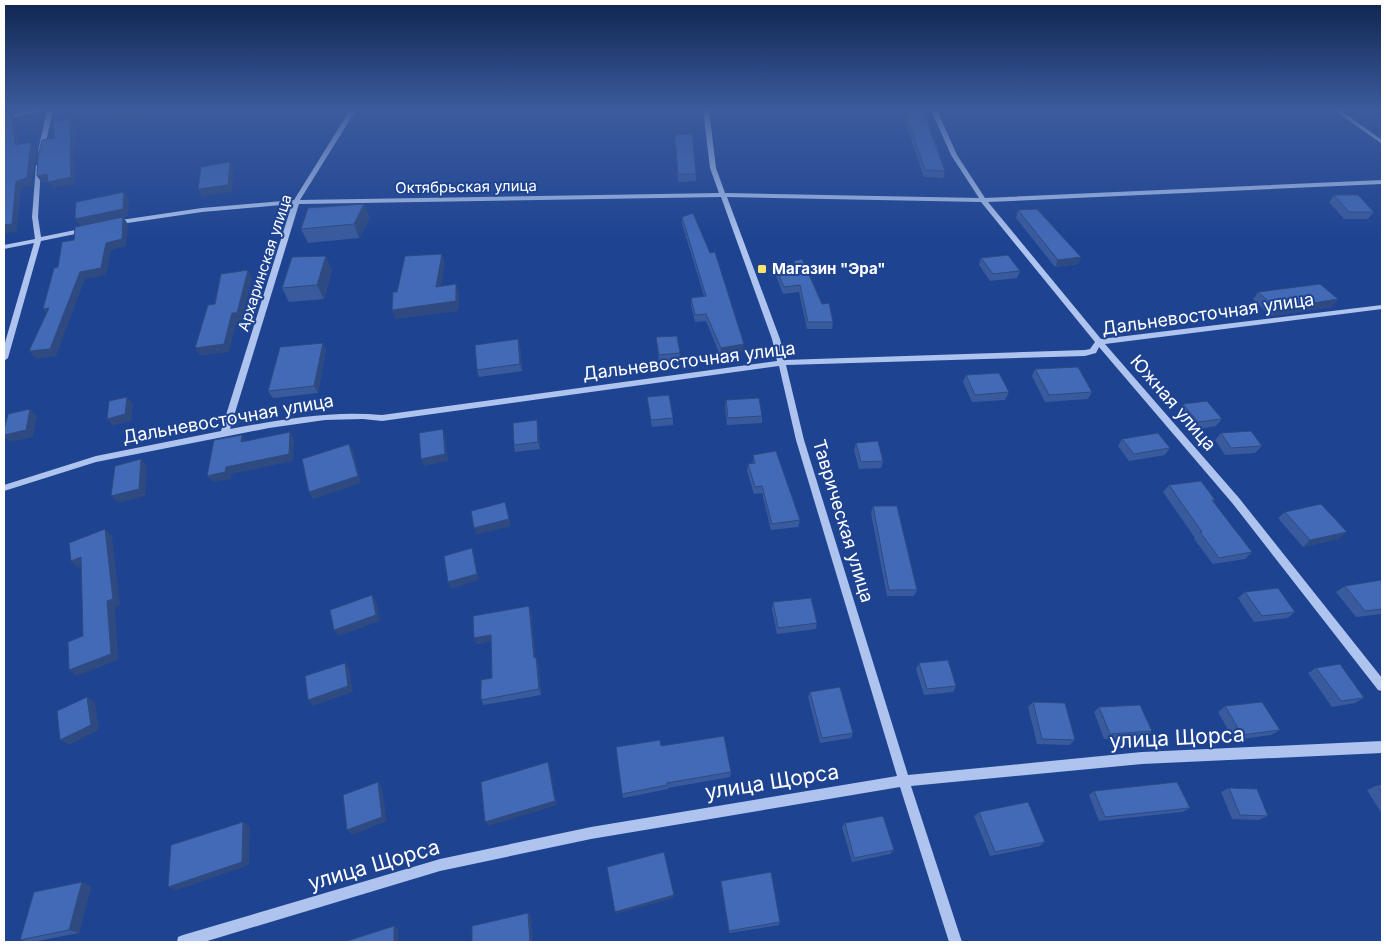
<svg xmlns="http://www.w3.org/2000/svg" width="1386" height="946" font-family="Inter,sans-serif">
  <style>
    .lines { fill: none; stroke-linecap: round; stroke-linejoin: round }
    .minor { fill: #aec4ee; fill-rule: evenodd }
    .wall { fill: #395b9d }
    .shaded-wall { fill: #2e4a80 }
    .building { fill: #426ab7; stroke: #2e4a80 }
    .poi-dot { fill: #fce36d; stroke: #1e4391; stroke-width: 2 }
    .labels { text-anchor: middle; stroke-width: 4; stroke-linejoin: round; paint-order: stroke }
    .far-street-label { font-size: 15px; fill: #fff; stroke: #1e4391 }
    .far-poi-label { font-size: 15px; font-weight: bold; fill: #fff; stroke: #1e4391; text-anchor: start }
    .street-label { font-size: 18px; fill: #fff; stroke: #1e4391 }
    .near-street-label { font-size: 21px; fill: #fff; stroke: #1e4391 }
  </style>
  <rect width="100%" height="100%" fill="#1e4391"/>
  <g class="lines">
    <path class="minor" d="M 36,110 L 46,110 L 4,120 L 4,116 Z
      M 47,110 L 53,110 L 44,151 L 41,153 L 38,151 Z
      M 350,110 L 356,110 L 300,200 L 719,193 L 710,168 L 703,110 L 709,110 L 716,168 L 725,193 L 979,198 L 951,155 L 931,110 L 937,110 L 957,155 L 985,198 L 1382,180 L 1382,184 L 988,202 L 1101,339 L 1382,305 L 1382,309 L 1105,344 L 1239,498 L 1382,678 L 1382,691 L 1378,690 L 1233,504 L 1099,347 L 1096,353 L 1085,356 L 786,365 L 804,440 L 908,775 L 1142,752 L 1382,741 L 1382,753 L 1142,764 L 911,786 L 962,942 L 949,942 L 900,787 L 591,839 L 440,871 L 204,942 L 177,942 L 178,937 L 183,935 L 440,859 L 591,827 L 897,776 L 796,440 L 779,366 L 382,421 L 363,419 L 325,420 L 269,428 L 96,462 L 4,491 L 4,485 L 96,456 L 221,431 L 292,204 L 202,212 L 114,225 L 111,223 L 114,221 L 202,208 L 294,200 ZM 721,197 L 772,339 L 777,361 L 382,415 C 330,410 280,420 230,429 L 299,204 ZM 727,197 L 981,202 L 1095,342 L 1090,349 L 1085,350 L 785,360 L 780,339 Z
      M 1334,110 L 1340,110 L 1382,140 L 1382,144 Z
      M 36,165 L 41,166 L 38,217 L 41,237 L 85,228 L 88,230 L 85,232 L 41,241 L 8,358 L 4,361 L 4,346 L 34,243 L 4,249 L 4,245 L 35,239 L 32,217 Z"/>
  </g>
  <path class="wall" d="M 111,110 L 144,110 L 145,114 L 114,115 Z
    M 904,110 L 945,171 L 943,178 L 924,177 L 903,117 Z
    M 675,135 L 696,174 L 696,181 L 678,182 Z
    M 1334,195 L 1374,212 L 1368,219 L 1344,219 L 1329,202 Z
    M 364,204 L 370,218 L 359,238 L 308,243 L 301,229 Z
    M 1018,210 L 1081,257 L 1078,264 L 1055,267 L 1016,218 Z
    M 682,217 L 743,351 L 720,355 L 706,321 L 695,322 L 691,305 L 691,298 L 704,296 L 682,224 Z
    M 981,258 L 1020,271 L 1017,278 L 990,281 L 979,265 Z
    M 794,261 L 833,322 L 832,329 L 807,329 L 799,292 L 783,294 L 775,273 L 775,266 L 794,264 Z
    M 332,270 L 324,299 L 289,302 L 282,288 Z
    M 1258,292 L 1332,307 L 1271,316 L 1253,299 Z
    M 656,337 L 680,353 L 680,360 L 659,362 Z
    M 518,339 L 520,346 L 522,371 L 479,377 L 477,370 Z
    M 323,343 L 326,350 L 318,393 L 273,398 L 268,391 Z
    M 1035,369 L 1092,392 L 1088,399 L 1045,402 L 1032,376 Z
    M 966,375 L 1009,392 L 1005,400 L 972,402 L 963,382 Z
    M 647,397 L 673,418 L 673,425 L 652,427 Z
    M 726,400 L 762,416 L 762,423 L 727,425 L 725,407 Z
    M 1183,404 L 1222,419 L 1216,426 L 1192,430 L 1178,411 Z
    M 538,427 L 540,449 L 515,452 L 514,445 Z
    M 1221,433 L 1262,446 L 1255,453 L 1225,455 L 1215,440 Z
    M 1122,439 L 1170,448 L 1165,455 L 1129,461 L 1118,446 Z
    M 856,443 L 883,461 L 881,468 L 859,469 L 854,450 Z
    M 753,455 L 800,520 L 798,527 L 771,530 L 762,493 L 754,494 L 747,471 L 748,464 L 753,463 Z
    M 1169,485 L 1215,500 L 1213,502 L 1252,552 L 1245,559 L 1213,564 L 1194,539 L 1195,538 L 1163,492 Z
    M 873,506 L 917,590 L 914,596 L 887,596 L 871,513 Z
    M 1285,512 L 1339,539 L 1303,547 L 1278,518 Z
    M 1382,580 L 1382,614 L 1356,617 L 1336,592 L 1345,586 Z
    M 1245,592 L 1295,612 L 1288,618 L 1254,622 L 1238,598 Z
    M 773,602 L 817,623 L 816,629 L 777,634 L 772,609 Z
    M 531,612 L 535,658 L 536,657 L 538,663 L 541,695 L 484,705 L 481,700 L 492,678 L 491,641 L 477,644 L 474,638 Z
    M 919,663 L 956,686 L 953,692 L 924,695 L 916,669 Z
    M 1316,668 L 1364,698 L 1355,703 L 1332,707 L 1308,673 Z
    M 810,692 L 853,733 L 851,738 L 820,743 L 808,697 Z
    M 1033,702 L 1075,740 L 1069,745 L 1037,744 L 1028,707 Z
    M 1225,706 L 1280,730 L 1271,735 L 1234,740 L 1218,712 Z
    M 1099,707 L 1152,731 L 1146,737 L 1104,739 L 1094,712 Z
    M 661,746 L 731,772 L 730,777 L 668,788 L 668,789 L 623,798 L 622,794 Z
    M 1378,785 L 1382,785 L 1382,814 L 1367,790 Z
    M 1229,788 L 1268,816 L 1259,820 L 1232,819 L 1221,792 Z
    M 1094,791 L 1190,808 L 1182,812 L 1099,821 L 1089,795 Z
    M 979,812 L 1045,842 L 1040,846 L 990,856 L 974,816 Z
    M 845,823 L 894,850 L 890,854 L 852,862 L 842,827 Z
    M 721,881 L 780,922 L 779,925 L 729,933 L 721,884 Z
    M 91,886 L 79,933 L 32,942 L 20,940 Z"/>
  <path class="shaded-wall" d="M 11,112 L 16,119 L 20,152 L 15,145 Z
    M 70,119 L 75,126 L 75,184 L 53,189 L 48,182 Z
    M 31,142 L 36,149 L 32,185 L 21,188 L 17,231 L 4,234 L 4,225 L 16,181 Z
    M 230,162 L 234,169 L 232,192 L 202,197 L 198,189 Z
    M 47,174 L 52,181 L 42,183 L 37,176 Z
    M 124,192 L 129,199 L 128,216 L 123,217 L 128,224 L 126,246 L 111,250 L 106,275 L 85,279 L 56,356 L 36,359 L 29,351 L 50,349 L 80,226 L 75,219 Z
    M 364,204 L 370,218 L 359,238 L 354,224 Z
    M 442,254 L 445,264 L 439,297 L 436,287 Z
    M 326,256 L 332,270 L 324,299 L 317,285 Z
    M 1081,257 L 1078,264 L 1055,267 L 1058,260 Z
    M 248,270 L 252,277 L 242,320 L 237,321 L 229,352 L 200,356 L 195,348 L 232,313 Z
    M 456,284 L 459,294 L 459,311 L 395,319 L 392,310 Z
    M 1338,299 L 1332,307 L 1271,316 L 1277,309 Z
    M 49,308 L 49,316 L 43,309 Z
    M 518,339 L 520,346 L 522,371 L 520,364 Z
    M 323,343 L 326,350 L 318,393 L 314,386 Z
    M 744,344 L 743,351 L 720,355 L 721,348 Z
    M 127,397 L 133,404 L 131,421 L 113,426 L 107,419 Z
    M 30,409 L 37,416 L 33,437 L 10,442 L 4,436 L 4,435 Z
    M 537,420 L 538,427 L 540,449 L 538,442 Z
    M 443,429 L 445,436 L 448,461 L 424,466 L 421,459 Z
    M 290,432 L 294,439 L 293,461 L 231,474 L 231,479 L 213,482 L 207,476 L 226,467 Z
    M 242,435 L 247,442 L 241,442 Z
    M 349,444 L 353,451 L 361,483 L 313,499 L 309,492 Z
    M 141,459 L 147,466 L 145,496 L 118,503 L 111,496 Z
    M 505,502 L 511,526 L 476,535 L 474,528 Z
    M 105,529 L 112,536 L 120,605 L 115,607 L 118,660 L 77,676 L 69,670 L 107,601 Z
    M 1347,532 L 1339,539 L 1303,547 L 1310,540 Z
    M 472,548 L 474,555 L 479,580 L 451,589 L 448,582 Z
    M 81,557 L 89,564 L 78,568 L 71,561 Z
    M 372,595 L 376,601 L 380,621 L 339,636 L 334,630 Z
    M 529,606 L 531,612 L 536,664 L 534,658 Z
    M 491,635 L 493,641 L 477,644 L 474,638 Z
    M 536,657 L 538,663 L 541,695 L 539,689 Z
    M 345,663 L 349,668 L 353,692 L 313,706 L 308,700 Z
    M 87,697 L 95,702 L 99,730 L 69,745 L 60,740 Z
    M 548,762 L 550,767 L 557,805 L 489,826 L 485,822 Z
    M 378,782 L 382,787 L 387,821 L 352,835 L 347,830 Z
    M 243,822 L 250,826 L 249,865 L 177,890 L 168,887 Z
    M 82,882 L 91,886 L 79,933 L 69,930 Z
    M 674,895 L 674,898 L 616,914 L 615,912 Z
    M 528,913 L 531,916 L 533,942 L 530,942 Z
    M 394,926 L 398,929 L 399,942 L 394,942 Z"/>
  <path class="building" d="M 904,110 L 923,110 L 945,171 L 925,170 Z
    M 11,112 L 15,145 L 31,142 L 27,178 L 16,181 L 12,224 L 4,225 L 4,121 L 6,114 Z
    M 70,119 L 71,177 L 48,182 L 47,174 L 37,176 L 38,156 L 42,140 L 54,138 L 53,122 Z
    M 692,134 L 696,174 L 678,174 L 675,135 Z
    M 230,162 L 228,185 L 198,189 L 201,167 Z
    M 124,192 L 123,209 L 75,219 L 76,202 Z
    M 1334,195 L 1358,195 L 1374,212 L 1349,212 Z
    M 364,204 L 354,224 L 301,229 L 308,208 Z
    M 1037,209 L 1081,257 L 1058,260 L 1018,210 Z
    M 693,213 L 710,253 L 715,252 L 744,344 L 721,348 L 706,314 L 695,315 L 691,298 L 706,296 L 682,217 Z
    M 123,217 L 122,239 L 106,243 L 101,268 L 80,272 L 50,349 L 29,351 L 49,308 L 43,309 L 54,268 L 58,267 L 62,242 L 74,240 L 75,227 Z
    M 442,254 L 436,287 L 456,284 L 456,301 L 392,310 L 393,292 L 397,292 L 405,256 Z
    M 1008,255 L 1020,271 L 993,274 L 981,258 Z
    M 326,256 L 317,285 L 282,288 L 292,257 Z
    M 802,259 L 822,304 L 829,303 L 833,322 L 808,322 L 800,285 L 784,287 L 775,266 L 795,264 L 794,261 Z
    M 248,270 L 237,313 L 232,313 L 224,344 L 195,348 L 208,305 L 215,304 L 221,274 Z
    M 1320,284 L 1338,299 L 1277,309 L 1258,292 Z
    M 677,336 L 680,353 L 659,355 L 656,337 Z
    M 518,339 L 520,364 L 477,370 L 475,345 Z
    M 323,343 L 314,386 L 268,391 L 280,347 Z
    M 1078,367 L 1092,392 L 1049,395 L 1035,369 Z
    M 999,373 L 1009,392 L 975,395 L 966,375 Z
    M 669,395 L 673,418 L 651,420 L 647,397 Z
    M 127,397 L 125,414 L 107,419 L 109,401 Z
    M 759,398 L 762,416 L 728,418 L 726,400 Z
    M 1207,401 L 1222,419 L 1198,422 L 1183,404 Z
    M 30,409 L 26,430 L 4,435 L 4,430 L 8,414 Z
    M 537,420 L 538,442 L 514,445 L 513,423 Z
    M 443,429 L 445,454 L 421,459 L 419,433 Z
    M 1251,431 L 1262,446 L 1231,448 L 1221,433 Z
    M 290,432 L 289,454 L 226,467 L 225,472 L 207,476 L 214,440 L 242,435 L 241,442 Z
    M 1158,433 L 1170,448 L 1134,454 L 1122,439 Z
    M 878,441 L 883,461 L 861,462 L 856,443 Z
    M 349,444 L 358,476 L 309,492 L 302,459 Z
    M 776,451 L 800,520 L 772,524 L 762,486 L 755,487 L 748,464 L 755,463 L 753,455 Z
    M 141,459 L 139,489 L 111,496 L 115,466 Z
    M 1201,481 L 1215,500 L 1212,500 L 1252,552 L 1219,558 L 1200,532 L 1202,532 L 1169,485 Z
    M 505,502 L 509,519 L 474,528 L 471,511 Z
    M 1321,504 L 1347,532 L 1310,540 L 1285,512 Z
    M 873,506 L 897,506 L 917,590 L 889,590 Z
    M 105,529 L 113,599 L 107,601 L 111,654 L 69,670 L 68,642 L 83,636 L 81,557 L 71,561 L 69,543 Z
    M 472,548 L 477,574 L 448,582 L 444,556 Z
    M 1382,580 L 1382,609 L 1365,611 L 1345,586 Z
    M 1278,588 L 1295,612 L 1262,616 L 1245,592 Z
    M 372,595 L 376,615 L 334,630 L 330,610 Z
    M 811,598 L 817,623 L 778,628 L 773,602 Z
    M 529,606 L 534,658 L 536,657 L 539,689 L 481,700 L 481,680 L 492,678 L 491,635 L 474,638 L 473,616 Z
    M 948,660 L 956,686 L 927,689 L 919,663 Z
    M 345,663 L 348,686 L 308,700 L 305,676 Z
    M 1340,664 L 1364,698 L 1341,701 L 1316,668 Z
    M 840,687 L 853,733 L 822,738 L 810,692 Z
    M 87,697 L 91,725 L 60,740 L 57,711 Z
    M 1033,702 L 1065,703 L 1075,740 L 1042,739 Z
    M 1262,702 L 1280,730 L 1242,735 L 1225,706 Z
    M 1140,705 L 1152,731 L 1110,734 L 1099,707 Z
    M 724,736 L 731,772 L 667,783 L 667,785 L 622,794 L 616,747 L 660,740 L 661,746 Z
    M 548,762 L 555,801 L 485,822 L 481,782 Z
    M 378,782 L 382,817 L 347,830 L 343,795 Z
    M 1177,782 L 1190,808 L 1105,817 L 1094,791 Z
    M 1378,785 L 1382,785 L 1382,793 Z
    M 1229,788 L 1257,789 L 1268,816 L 1240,815 Z
    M 1028,802 L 1045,842 L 995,852 L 979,812 Z
    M 883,816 L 894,850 L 854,858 L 845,823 Z
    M 243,822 L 242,862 L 168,887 L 171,845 Z
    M 664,852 L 674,895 L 615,912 L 607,867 Z
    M 771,872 L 780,922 L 729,931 L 721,881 Z
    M 82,882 L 69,930 L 20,940 L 34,892 Z
    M 528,913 L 530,942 L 472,942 L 472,926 Z
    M 394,926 L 394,942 L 344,942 Z"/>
  <linearGradient id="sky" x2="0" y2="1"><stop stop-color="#102550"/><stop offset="0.45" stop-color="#3b5b9d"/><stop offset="1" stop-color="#3b5b9d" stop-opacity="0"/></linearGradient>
  <rect width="1386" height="242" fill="url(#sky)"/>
  <rect class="poi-dot" x="757" y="264" width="10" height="10" rx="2.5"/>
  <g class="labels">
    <g class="far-street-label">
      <text transform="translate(466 187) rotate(-1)" y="5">Октябрьская улица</text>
      <text transform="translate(265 263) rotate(-72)" y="5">Архаринская улица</text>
    </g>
    <g class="far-poi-label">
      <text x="772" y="274">Магазин "Эра"</text>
    </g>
    <g class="street-label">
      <text transform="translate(1208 314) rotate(-8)" y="6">Дальневосточная улица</text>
      <text transform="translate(689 361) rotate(-7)" y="6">Дальневосточная улица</text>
      <text transform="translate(1173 403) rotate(49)" y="6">Южная улица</text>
      <text transform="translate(228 419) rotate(-10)" y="6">Дальневосточная улица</text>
      <text transform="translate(843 521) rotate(73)" y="6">Таврическая улица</text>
    </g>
    <g class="near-street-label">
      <text transform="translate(1177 738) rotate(-3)" y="7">улица Щорса</text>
      <text transform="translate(772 782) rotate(-9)" y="7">улица Щорса</text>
      <text transform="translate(374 865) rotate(-16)" y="7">улица Щорса</text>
    </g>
  </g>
  <rect width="1386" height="946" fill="none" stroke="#ffffff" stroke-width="10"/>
</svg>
